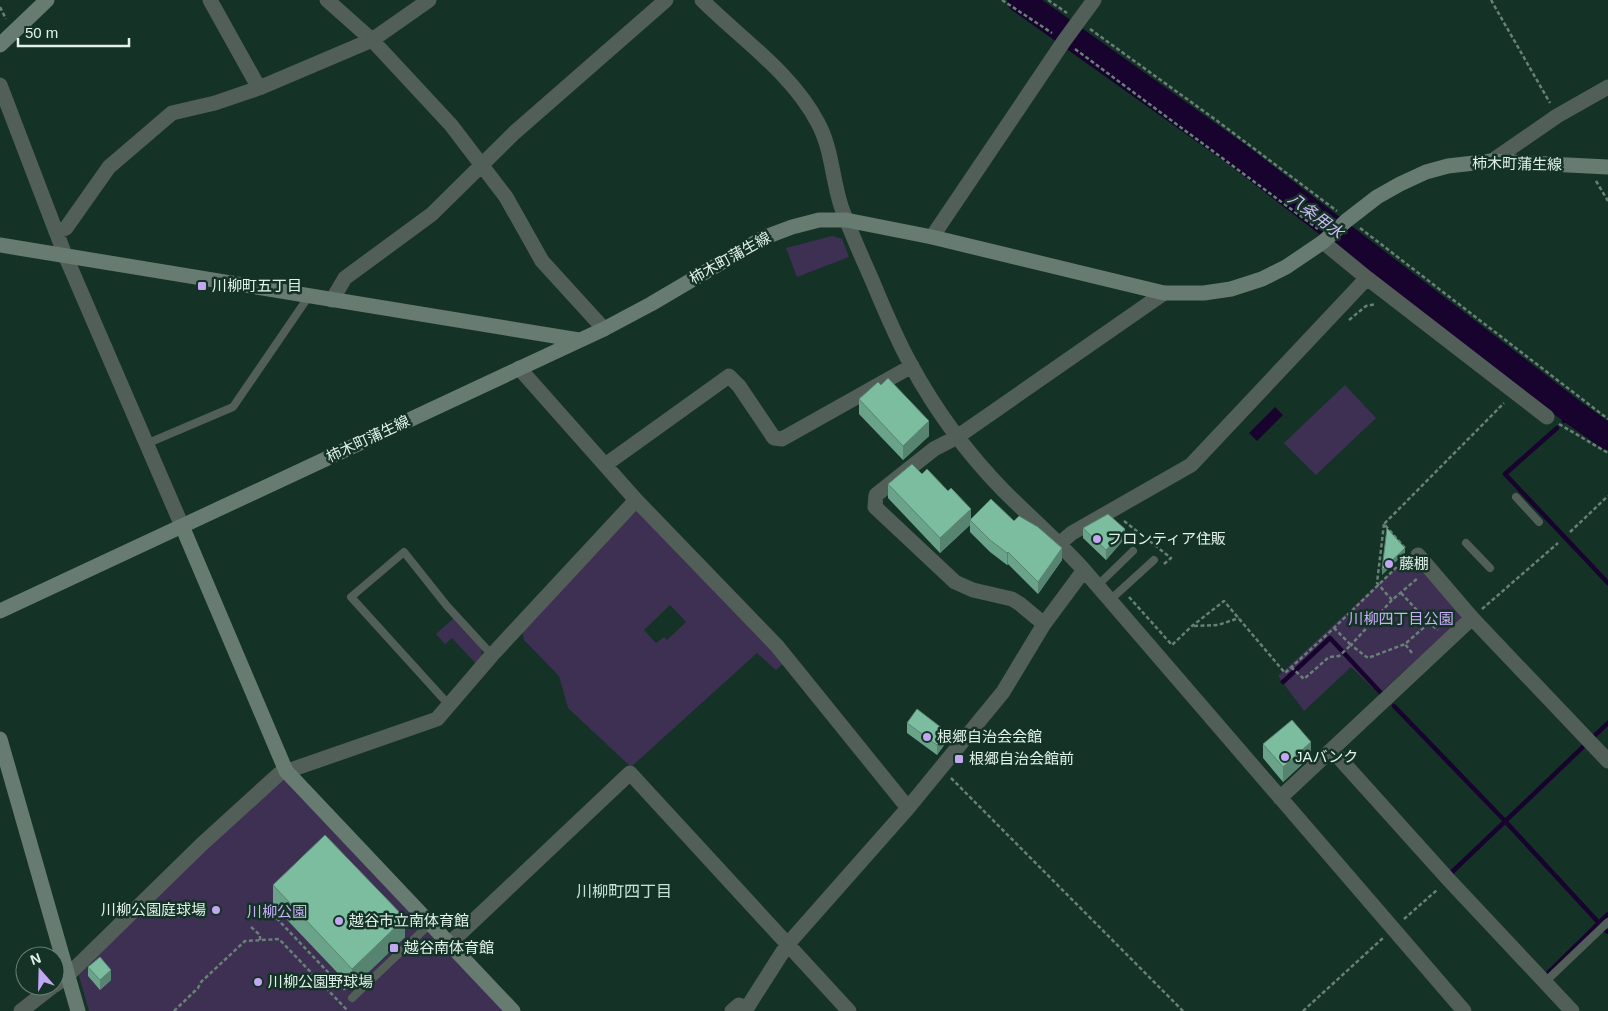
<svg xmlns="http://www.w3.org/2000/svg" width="1608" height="1011" font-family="Arial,'Noto Sans JP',sans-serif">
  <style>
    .green { fill: #3d3053; fill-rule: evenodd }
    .water { fill: #17032d }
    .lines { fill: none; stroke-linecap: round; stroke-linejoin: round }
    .stream { stroke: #17032d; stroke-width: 4.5 }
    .river { stroke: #17032d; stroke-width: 26 }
    .path { stroke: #688076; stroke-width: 2.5; stroke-dasharray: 4 2.5; stroke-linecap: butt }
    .lane { stroke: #525e58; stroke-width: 8 }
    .street { stroke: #525e58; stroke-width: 15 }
    .secondary { stroke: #677b71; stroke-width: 15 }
    .wall { fill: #6ba38a }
    .shaded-wall { fill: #578470 }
    .building { fill: #7cbda0; stroke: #578470 }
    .poi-dot { fill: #c2a8f2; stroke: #153226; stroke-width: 2 }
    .labels { text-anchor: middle; stroke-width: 5; stroke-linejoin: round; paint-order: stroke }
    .street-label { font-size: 15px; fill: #e1f2ea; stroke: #153226 }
    .poi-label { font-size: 15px; fill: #e1f2ea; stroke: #153226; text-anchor: start }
    .park-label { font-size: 15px; fill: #caaffb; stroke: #153226 }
    .water-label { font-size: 16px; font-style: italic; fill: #cfbaf7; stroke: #153226 }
    .neighbourhood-label { font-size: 16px; fill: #c3e4d4; stroke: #153226 }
  </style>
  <rect width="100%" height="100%" fill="#153226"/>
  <path class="green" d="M 832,236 L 842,239 L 849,257 L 797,277 L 786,248 Z
    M 1345,385 L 1376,418 L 1316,475 L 1284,443 Z
    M 637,509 L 784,663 L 776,670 L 757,653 L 631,767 L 568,708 L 559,676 L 524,640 L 522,631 ZM 670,605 L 686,622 L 667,640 L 664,637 L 656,643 L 644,630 Z
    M 1411,554 L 1462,615 L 1461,619 L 1379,694 L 1351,667 L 1304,711 L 1278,676 Z
    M 455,617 L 481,646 L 483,662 L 479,667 L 452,638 L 445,644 L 436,634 Z
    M 282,777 L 513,1011 L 89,1011 L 77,969 Z"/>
  <path class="water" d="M 1275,407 L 1283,415 L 1257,441 L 1249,433 Z"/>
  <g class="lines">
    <path class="stream" d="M 1564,421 L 1574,413
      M 1557,428 L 1505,474 L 1608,583
      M 1283,682 L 1330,638 L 1381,693
      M 1394,706 L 1505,821 L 1599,923
      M 1452,875 L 1450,874 L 1608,723
      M 1605,930 L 1608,932
      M 1546,975 L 1608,914"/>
    <path class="river" d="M 1020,0 L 1235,153 L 1574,413 L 1608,437"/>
    <path class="path" d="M 1002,0 L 1052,33
      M 1048,0 L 1067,13
      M 1491,0 L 1550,103
      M 0,7 L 6,19
      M 1090,29 L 1216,120 L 1337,211
      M 1075,49 L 1318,229
      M 1596,181 L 1608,201
      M 1360,228 L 1608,419
      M 1349,320 L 1366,306 L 1376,304
      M 1559,424 L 1608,453
      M 1124,521 L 1171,558 L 1164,564
      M 1384,524 L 1377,583 L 1392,600 L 1418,578
      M 1570,532 L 1608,496
      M 1405,548 L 1384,524 L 1504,403
      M 1401,593 L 1429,623 L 1438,630
      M 1129,597 L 1172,645 L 1192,626 L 1224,601 L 1285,673 L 1334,628 L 1404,560
      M 1392,600 L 1351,645 L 1368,658 L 1405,644
      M 1482,609 L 1558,543
      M 1194,626 L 1218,625 L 1239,618
      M 1412,653 L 1405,644 L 1429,623
      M 1291,667 L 1304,679 L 1329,657 L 1339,656 L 1351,645 L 1334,628
      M 951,778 L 1183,1011
      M 263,904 L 345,990
      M 1404,919 L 1437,890
      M 251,927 L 260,935 L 260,940
      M 174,1011 L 198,988 L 201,982 L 245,941 L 279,939 L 348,1011
      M 1303,1011 L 1383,938"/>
    <path class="lane" d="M 146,444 L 233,407 L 309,296
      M 1516,497 L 1539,522
      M 1466,543 L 1490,568
      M 1097,586 L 1133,551
      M 1110,600 L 1154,560
      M 449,705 L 351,597 L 404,552 L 447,606 L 492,655
      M 1545,982 L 1608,922
      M 352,998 L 431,923"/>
    <path class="street" d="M 210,0 L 259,88
      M 327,0 L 372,40 L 451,125 L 506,197 L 542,261 L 604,329
      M 702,0 C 741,39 792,73 818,123 C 832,149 832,178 841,206 C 850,231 861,255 872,280 C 884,309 896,338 911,365 C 936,411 967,453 1003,490 C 1030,517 1058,541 1084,570 L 1464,1011
      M 0,85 L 65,255 L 182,526
      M 1492,161 L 1557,116 L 1608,87
      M 56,232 L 66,228 L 109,167 L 172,113 L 215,103 L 259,88 L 372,40 L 429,0
      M 932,237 L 1064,41 L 1094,0
      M 1323,242 L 1367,278 L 1547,417
      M 332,300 L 345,278 L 432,214 L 514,133 L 666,0
      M 519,368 L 636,500 L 777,646 L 908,808
      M 605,465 L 729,376 L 739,386 L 774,438 L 782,439 L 912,366
      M 1060,543 L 1072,533 L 1191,465 L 1367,278
      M 1418,555 L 1472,618 L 1608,761
      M 1044,624 L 1020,604 L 1012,599 L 973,590 L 955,582 L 875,507 L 876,495 L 934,449 L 957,437 L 1164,293
      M 1332,750 L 1449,880 L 1572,1011
      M 1280,798 L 1472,618
      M 450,943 L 630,773 L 849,1011
      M 55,985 L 68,975 L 201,845 L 279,774 L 437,719 L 492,655 L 636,500
      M 21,1011 L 53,986
      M 732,1011 L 739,1005 L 747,1008
      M 745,1011 L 787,945 L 908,808 L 1003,692 L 1044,624 L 1084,570"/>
    <path class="secondary" d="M 0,45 L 47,0
      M 0,245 L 579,340
      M 182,526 L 286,771 L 513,1011
      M 0,611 L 604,329 L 651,304 L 763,238 L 792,227 L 819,220 L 846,220 L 932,237 L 1164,293 L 1204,293 L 1231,289 L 1262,279 L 1286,267 L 1323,242 L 1346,221 L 1377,197 L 1400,184 L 1426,172 L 1448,166 L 1492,161 L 1608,167
      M 0,739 L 78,1011"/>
  </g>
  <path class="wall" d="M 859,399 L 929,436 L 903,460 L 859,414 Z
    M 922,474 L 971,519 L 1014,521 L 1062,560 L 1038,594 L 1008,564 L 1007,565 L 990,552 L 970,532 L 970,525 L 940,553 L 888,498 L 888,484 Z
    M 1083,528 L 1125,538 L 1106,560 L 1083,538 Z
    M 907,723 L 947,741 L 937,755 L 907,733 Z
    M 1263,744 L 1311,756 L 1283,782 L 1263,758 Z
    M 273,885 L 405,937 L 352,988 L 273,905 Z
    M 88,967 L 111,980 L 100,990 L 88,976 Z"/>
  <path class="shaded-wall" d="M 929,421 L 929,436 L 903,460 L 903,446 Z
    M 971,509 L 971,521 L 970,520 L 970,525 L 940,553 L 940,538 Z
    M 1125,529 L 1125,538 L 1106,560 L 1106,550 Z
    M 1062,548 L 1062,560 L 1038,594 L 1038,582 Z
    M 1405,548 L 1405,553 L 1382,575 L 1382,570 Z
    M 1008,552 L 1008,564 L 1007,565 L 1007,553 Z
    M 947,732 L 947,741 L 937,755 L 937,745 Z
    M 1311,742 L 1311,756 L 1283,782 L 1283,767 Z
    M 405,918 L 405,937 L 352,988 L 352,969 Z
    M 111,970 L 111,980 L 100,990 L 100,980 Z"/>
  <path class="building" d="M 888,378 L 929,421 L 903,446 L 859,399 L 878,382 L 881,385 Z
    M 912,464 L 922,474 L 927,469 L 948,491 L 951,488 L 971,509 L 940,538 L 888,484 Z
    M 991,499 L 1014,521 L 1019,516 L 1038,527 L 1062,548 L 1038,582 L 1008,552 L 1007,553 L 990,540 L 970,520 Z
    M 1108,514 L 1125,529 L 1106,550 L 1083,528 Z
    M 1387,528 L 1405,548 L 1382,570 Z
    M 917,709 L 947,732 L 937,745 L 907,723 Z
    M 1292,720 L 1311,742 L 1283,767 L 1263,744 Z
    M 325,835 L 405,918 L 352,969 L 273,885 Z
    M 100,957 L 111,970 L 100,980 L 88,967 Z"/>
  <g class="poi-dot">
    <rect x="197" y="281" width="10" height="10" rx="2.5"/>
    <circle cx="1097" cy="539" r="5"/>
    <circle cx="1389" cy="564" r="5"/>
    <circle cx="927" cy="737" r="5"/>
    <circle cx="1285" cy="757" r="5"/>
    <rect x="954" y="754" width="10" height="10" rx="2.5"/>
    <circle cx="216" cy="910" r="5"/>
    <circle cx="339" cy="921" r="5"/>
    <rect x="389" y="943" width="10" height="10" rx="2.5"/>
    <circle cx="258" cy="982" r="5"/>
  </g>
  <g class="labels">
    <g class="street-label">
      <text transform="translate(1517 164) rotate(1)" y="5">柿木町蒲生線</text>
      <text transform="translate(730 258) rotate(-29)" y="5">柿木町蒲生線</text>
      <text transform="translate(368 439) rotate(-25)" y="5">柿木町蒲生線</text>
    </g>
    <g class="poi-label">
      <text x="212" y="291">川柳町五丁目</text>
      <text x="1107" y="544">フロンティア住販</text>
      <text x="1399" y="569">藤棚</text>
      <text x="937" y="742">根郷自治会会館</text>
      <text x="1295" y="762">JAバンク</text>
      <text x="969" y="764">根郷自治会館前</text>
      <text x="206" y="915" text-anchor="end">川柳公園庭球場</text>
      <text x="349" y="926">越谷市立南体育館</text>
      <text x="404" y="953">越谷南体育館</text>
      <text x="268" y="987">川柳公園野球場</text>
    </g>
    <g class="park-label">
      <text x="1401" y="624">川柳四丁目公園</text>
      <text x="277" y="917">川柳公園</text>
    </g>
    <g class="water-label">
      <text transform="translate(1316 215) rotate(37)" y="6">八条用水</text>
    </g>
    <g class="neighbourhood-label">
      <text x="624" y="897">川柳町四丁目</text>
    </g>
  </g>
  <g transform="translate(40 971) rotate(340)"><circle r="24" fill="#153226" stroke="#677f74"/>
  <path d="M0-4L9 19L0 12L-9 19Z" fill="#c2a8f2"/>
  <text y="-8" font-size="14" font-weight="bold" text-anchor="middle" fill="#e1f2ea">N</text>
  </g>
  <path d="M18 38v8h111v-8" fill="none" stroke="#e1f2ea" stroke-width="2.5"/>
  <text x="25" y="38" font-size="15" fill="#e1f2ea" stroke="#153226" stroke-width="4" paint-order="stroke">50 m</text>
</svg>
